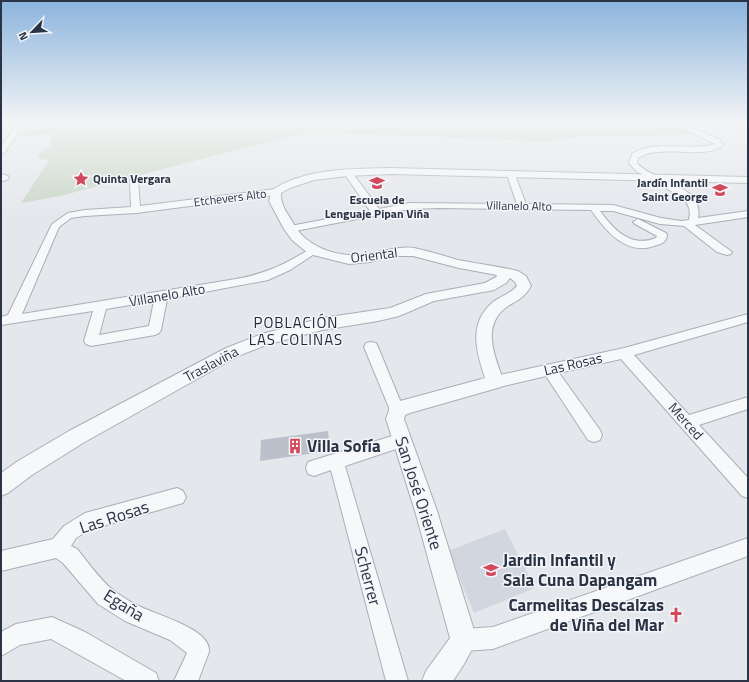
<svg xmlns="http://www.w3.org/2000/svg" width="749" height="682" font-family="'Titillium Web',sans-serif">
  <style>
    .built { fill: #d2d6de }
    .green { fill: #c9d6c5 }
    .building { fill: #bbc0ca }
    .lines { fill: none; stroke-linecap: round; stroke-linejoin: round }
    .minor-casing { stroke: #a9aeb7; stroke-width: 2 }
    .tertiary-casing { stroke: #a9aeb7; stroke-width: 2 }
    .minor { fill: #f7f8fa; fill-rule: evenodd }
    .tertiary { fill: #f7f8fa; fill-rule: evenodd }
    .labels { text-anchor: middle; stroke-width: 3; stroke-linejoin: round; paint-order: stroke }
    .far-poi-label { font-size: 12px; font-weight: bold; fill: #2b3445; stroke: #f4f6f9; text-anchor: start }
    .far-street-label { font-size: 12px; fill: #2b3445; stroke: #f4f6f9 }
    .street-label { font-size: 14px; fill: #2b3445; stroke: #f4f6f9 }
    .neighbourhood-label { font-size: 15px; letter-spacing: 1px; fill: #1d2536; stroke: #f4f6f9 }
    .near-poi-label { font-size: 17px; font-weight: bold; fill: #2b3445; stroke: #f4f6f9; text-anchor: start }
    .near-street-label { font-size: 17px; fill: #2b3445; stroke: #f4f6f9 }
  </style>
  <rect width="100%" height="100%" fill="#e4e7ec"/>
  <path class="built" d="M 505,529 L 535,588 L 474,613 L 448,551 Z"/>
  <path class="green" d="M 60,122 L 664,122 L 696,135 L 579,137 L 551,141 L 530,141 L 312,132 L 213,156 L 60,196 L 21,203 L 48,162 L 48,160 L 38,158 L 41,151 L 50,146 L 52,134 L 20,137 L 25,131 L 56,127 Z"/>
  <path class="building" d="M 328,431 L 330,451 L 260,461 L 261,440 Z"/>
  <g class="lines">
    <g class="minor-casing">
      <path id="minor" d="M 19,122 L 26,122 L 4,153 L 1,153 L 1,146 Z
        M 672,122 L 681,122 L 720,140 L 723,145 C 704,161 660,143 638,158 L 637,163 C 653,182 705,185 698,218 L 748,211 L 748,217 L 695,225 L 732,252 L 731,254 L 727,255 L 717,252 L 684,226 L 660,224 L 613,211 L 600,211 C 614,230 631,248 656,238 L 657,236 L 635,224 L 633,222 L 638,219 L 666,233 L 667,235 C 666,243 661,244 654,246 C 626,256 605,230 591,210 L 439,208 L 409,209 L 290,232 L 285,229 L 290,226 L 370,211 L 344,173 L 348,171 L 351,171 L 379,209 L 409,203 L 517,204 L 507,175 L 511,172 L 515,175 L 526,204 L 613,205 L 661,218 L 681,221 L 689,220 C 691,210 689,205 683,198 L 636,171 L 629,163 L 632,154 C 656,139 688,152 715,144 Z
        M 726,122 L 736,122 L 748,127 L 748,131 Z
        M 1,174 L 8,176 L 9,178 L 5,181 L 1,180 Z
        M 134,177 L 138,180 L 140,206 L 276,189 L 280,192 L 276,195 L 136,213 L 85,216 L 71,218 L 59,227 L 22,314 L 236,279 C 268,273 283,265 310,249 L 314,248 L 319,251 L 290,270 L 268,280 L 167,299 L 161,330 L 159,333 L 155,335 L 91,346 L 86,344 L 84,341 L 93,311 L 1,325 L 1,317 L 8,315 L 52,224 L 68,213 L 85,210 L 131,207 L 130,180 ZM 154,301 L 149,326 L 99,335 L 106,309 Z
        M 748,314 L 748,322 L 634,355 L 689,415 L 748,397 L 748,409 L 699,425 L 748,478 L 748,498 L 742,496 L 621,359 L 559,373 L 600,430 L 602,435 L 600,440 L 594,442 L 588,440 L 546,376 L 495,388 L 490,386 L 488,382 L 490,378 L 495,376 L 624,348 Z
        M 371,342 L 376,343 L 378,347 L 404,410 L 402,415 L 397,416 L 392,415 L 390,410 L 364,347 L 366,343 Z
        M 402,433 L 408,435 L 410,440 L 408,445 L 345,466 L 408,681 L 386,681 L 331,470 L 314,476 L 308,474 L 306,468 L 308,462 L 314,460 Z
        M 177,488 L 183,491 L 186,497 L 183,503 L 89,530 L 76,538 L 71,546 L 77,549 C 87,561 101,581 113,590 C 121,596 130,602 139,606 C 156,615 212,629 209,652 L 198,681 L 174,681 L 187,653 L 170,640 L 125,621 L 98,604 L 63,563 L 56,558 L 1,571 L 1,551 L 53,539 L 64,526 L 85,513 Z
        M 748,538 L 748,556 L 493,649 L 464,651 L 456,648 L 453,640 L 456,632 L 464,629 L 493,627 Z
        M 52,617 L 85,632 L 156,673 L 159,681 L 126,681 L 51,639 L 20,645 L 1,656 L 1,632 L 16,624 Z"/>
    </g>
    <g class="tertiary-casing">
      <path id="tertiary" d="M 741,122 L 748,122 L 748,127 Z
        M 390,168 L 748,177 L 748,183 L 390,174 L 347,176 L 314,180 L 290,188 L 281,193 C 280,205 288,214 293,223 C 307,249 342,259 369,254 C 385,251 398,246 414,248 C 429,251 444,256 458,260 C 478,264 498,266 518,271 L 526,276 L 531,286 C 525,297 518,300 508,306 C 480,325 495,357 504,382 L 501,387 L 410,413 L 405,415 L 404,419 L 437,511 L 477,640 L 464,664 L 453,681 L 422,681 L 426,671 L 450,638 L 415,511 L 386,419 L 391,404 L 400,401 L 485,378 C 476,351 468,323 493,302 C 501,296 510,294 517,286 L 515,282 L 510,278 L 506,283 L 494,290 L 434,301 L 399,316 L 378,321 L 322,330 L 266,345 L 238,356 L 83,443 L 32,475 L 8,493 L 1,496 L 1,473 L 18,461 L 69,431 L 226,348 L 262,334 L 322,318 L 390,308 L 426,294 L 485,283 L 496,277 L 497,275 L 459,268 L 413,256 L 392,256 L 370,262 L 349,264 L 309,254 L 292,240 L 284,229 L 269,201 L 272,190 C 306,168 351,169 390,168 Z"/>
    </g>
    <use href="#minor" class="minor"/>
    <use href="#tertiary" class="tertiary"/>
  </g>
  <linearGradient id="sky" x2="0" y2="1"><stop stop-color="#8bb4dd"/><stop offset="0.56" stop-color="#f3f4f6"/><stop offset="1" stop-color="#f3f4f6" stop-opacity="0"/></linearGradient>
  <rect width="749" height="218" fill="url(#sky)"/>
  <defs>
    <g id="sight-bare" transform="scale(1.2)"><path d="M0-6L1.8-2.2L6-1.7L2.9 1.2L3.7 5.4L0 3.3L-3.7 5.4L-2.9 1.2L-6-1.7L-1.8-2.2Z" fill="#d1495b" stroke="#f4f6f9" stroke-width="2.5" paint-order="stroke"/></g>
    <g id="school-bare" transform="scale(1.2)"><path d="M0-5L7-2L0 1L-7-2ZM-4 1L0 2.5L4 1V4Q0 6-4 4Z" fill="#d1495b" stroke="#f4f6f9" stroke-width="2.5" paint-order="stroke"/></g>
    <g id="building-bare" transform="scale(1.2)"><path d="M-4-6H4V6H1V3H-1V6H-4ZM-2.5-4.3h1.7v1.8h-1.7ZM.8-4.3h1.7v1.8H.8ZM-2.5-1h1.7V.8h-1.7ZM.8-1h1.7V.8H.8Z" fill="#d1495b" stroke="#f4f6f9" stroke-width="2.5" paint-order="stroke"/></g>
    <g id="church-bare" transform="scale(1.2)"><path d="M-1.2-6h2.4v3.5h3.3v2.4h-3.3V6h-2.4V-.1h-3.3v-2.4h3.3Z" fill="#d1495b" stroke="#f4f6f9" stroke-width="2.5" paint-order="stroke"/></g>
  </defs>
  <g fill-rule="evenodd">
    <use href="#sight-bare" x="81" y="179"/>
    <use href="#school-bare" x="377" y="183"/>
    <use href="#school-bare" x="720" y="190"/>
    <use href="#building-bare" x="295" y="446"/>
    <use href="#school-bare" x="491" y="570"/>
    <use href="#church-bare" x="676" y="615"/>
  </g>
  <g class="labels">
    <g class="far-poi-label">
      <text x="93" y="183">Quinta Vergara</text>
      <text x="708" y="187" text-anchor="end">Jardín Infantil<tspan x="708" dy="14">Saint George</tspan></text>
      <text x="377" y="204" text-anchor="middle">Escuela de<tspan x="377" dy="14">Lenguaje Pipan Viña</tspan></text>
    </g>
    <g class="far-street-label">
      <text transform="translate(230 198) rotate(-7)" y="4">Etchevers Alto</text>
      <text transform="translate(519 206) rotate(1)" y="4">Villanelo Alto</text>
    </g>
    <g class="street-label">
      <text transform="translate(374 255) rotate(-7)" y="5">Oriental</text>
      <text transform="translate(167 295) rotate(-10)" y="5">Villanelo Alto</text>
      <text transform="translate(211 364) rotate(-28)" y="5">Traslaviña</text>
      <text transform="translate(573 364) rotate(-13)" y="5">Las Rosas</text>
      <text transform="translate(686 421) rotate(48)" y="5">Merced</text>
    </g>
    <g class="neighbourhood-label">
      <text x="296" y="328">POBLACIÓN<tspan x="296" dy="17">LAS COLINAS</tspan></text>
    </g>
    <g class="near-poi-label">
      <text x="307" y="452">Villa Sofía</text>
      <text x="503" y="566">Jardin Infantil y<tspan x="503" dy="20">Sala Cuna Dapangam</tspan></text>
      <text x="664" y="611" text-anchor="end">Carmelitas Descalzas<tspan x="664" dy="20">de Viña del Mar</tspan></text>
    </g>
    <g class="near-street-label">
      <text transform="translate(419 493) rotate(72)" y="6">San José Oriente</text>
      <text transform="translate(114 517) rotate(-18)" y="6">Las Rosas</text>
      <text transform="translate(368 576) rotate(75)" y="6">Scherrer</text>
      <text transform="translate(124 605) rotate(32)" y="6">Egaña</text>
    </g>
  </g>
  <rect width="749" height="682" fill="none" stroke="#2b3445" stroke-width="4"/>
  <g transform="translate(32 32) rotate(245)" stroke="#f4f6f9" stroke-width="3" paint-order="stroke">
  <path d="M0-3L7 15L0 10L-7 15Z" fill="#2b3445"/>
  <text y="-6" font-size="11" font-weight="bold" text-anchor="middle" fill="#2b3445">N</text>
  </g>
</svg>
